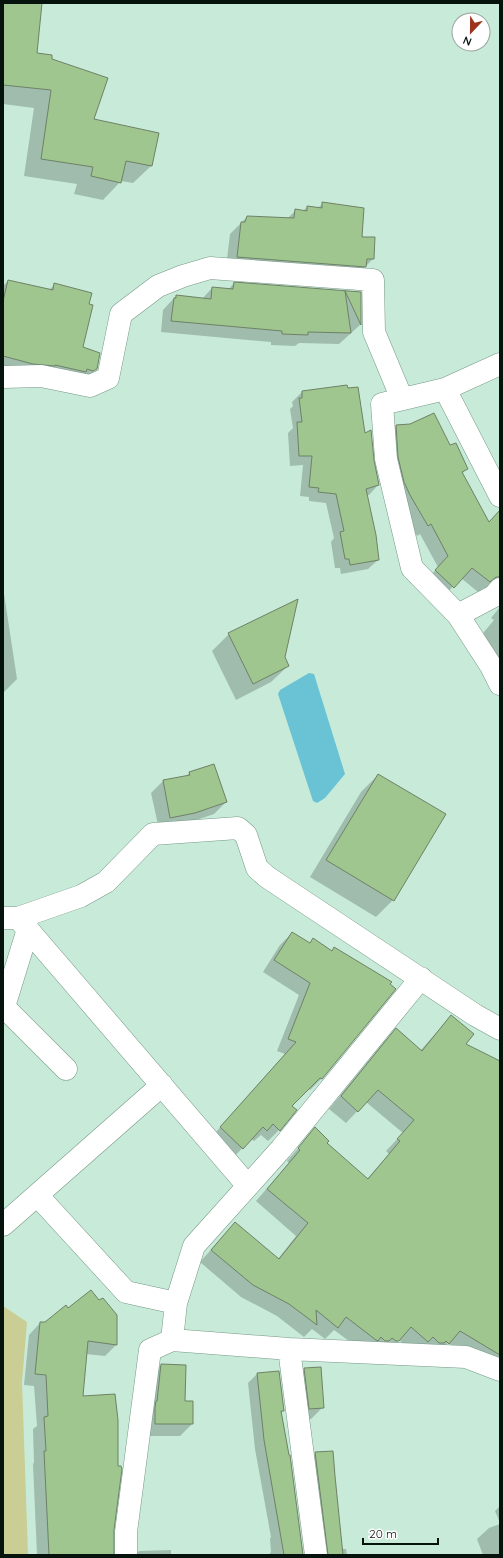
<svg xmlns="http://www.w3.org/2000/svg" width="503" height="1558" font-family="Quicksand,sans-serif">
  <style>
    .green { fill: #cacd94 }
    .water { fill: #6ac2d5 }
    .shadow { fill: #0003 }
    .building { fill: #9fc68e; stroke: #6f8167 }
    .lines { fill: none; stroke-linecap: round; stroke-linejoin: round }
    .minor-casing { stroke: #779887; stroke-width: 23 }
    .minor { stroke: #fff; stroke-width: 22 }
  </style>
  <rect width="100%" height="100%" fill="#c7ebd8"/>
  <path class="green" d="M 3,1306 L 27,1322 L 22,1382 L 28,1555 L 3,1555 Z"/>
  <path class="water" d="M 309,673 L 314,674 L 345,774 L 325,798 L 317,803 L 313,801 L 278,694 L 280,690 Z"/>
  <path class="shadow" d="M 3,3 L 41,3 L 36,54 L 51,60 L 93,120 L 158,133 L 151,166 L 133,183 L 121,181 L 103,200 L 74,194 L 77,184 L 24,176 L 34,108 L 3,104 Z
    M 323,203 L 361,237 L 373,259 L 354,278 L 226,268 L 230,234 L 247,217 L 288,218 L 296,210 L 303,211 L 307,207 L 318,208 Z
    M 8,281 L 49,290 L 55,284 L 81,348 L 96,369 L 84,381 L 3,371 L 3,286 Z
    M 234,283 L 360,293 L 360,325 L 339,344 L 299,343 L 295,346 L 271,345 L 271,342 L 161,332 L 163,310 L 176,296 L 202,299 L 212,288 L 228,290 Z
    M 346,386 L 373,460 L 378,485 L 369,495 L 366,495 L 378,560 L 368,569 L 341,574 L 340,568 L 335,568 L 331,542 L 334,538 L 326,503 L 309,501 L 309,497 L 300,496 L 303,465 L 290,466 L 288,433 L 293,428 L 290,409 L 293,406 L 292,402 L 302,392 Z
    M 396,426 L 449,447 L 466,469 L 462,474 L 489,523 L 500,519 L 500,594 L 491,587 L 484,588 L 478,592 L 461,578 L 442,598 L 425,582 L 438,567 L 420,534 L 417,536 L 399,506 L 386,437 Z
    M 3,587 L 17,679 L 3,693 Z
    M 500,607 L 500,687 L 474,644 L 494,620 L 491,618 Z
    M 229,634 L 284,657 L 288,666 L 271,682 L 236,700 L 212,651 Z
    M 214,765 L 226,802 L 214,814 L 182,825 L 159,829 L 151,793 L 163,781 L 186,777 L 189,773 Z
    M 378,775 L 393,900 L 376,917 L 310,877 L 361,792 Z
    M 292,933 L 309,944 L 313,940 L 331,951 L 334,948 L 395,989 L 321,1079 L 310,1090 L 308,1088 L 291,1106 L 279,1130 L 268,1141 L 261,1135 L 254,1141 L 251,1139 L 231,1160 L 209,1140 L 285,1054 L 277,1051 L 299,995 L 263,972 L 280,945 Z
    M 451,1016 L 464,1045 L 500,1062 L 500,1374 L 448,1343 L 436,1355 L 416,1354 L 399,1340 L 386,1353 L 364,1352 L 334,1330 L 325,1339 L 312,1329 L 304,1337 L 277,1316 L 241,1297 L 200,1262 L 235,1223 L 278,1259 L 296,1236 L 256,1201 L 289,1163 L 287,1161 L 315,1129 L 326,1143 L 367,1179 L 389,1154 L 386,1151 L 403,1133 L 366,1102 L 346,1123 L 329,1109 L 384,1042 L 396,1030 L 420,1051 Z
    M 68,1309 L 116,1345 L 105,1356 L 86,1354 L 82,1397 L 112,1532 L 112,1555 L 37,1555 L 33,1464 L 34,1462 L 33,1429 L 37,1426 L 34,1386 L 24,1385 L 29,1335 L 40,1323 L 45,1323 Z
    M 161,1365 L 192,1424 L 180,1436 L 144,1436 L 149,1377 Z
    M 305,1369 L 323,1407 L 311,1419 L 298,1420 L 293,1381 Z
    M 278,1372 L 283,1410 L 280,1414 L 302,1555 L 269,1555 L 271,1552 L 270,1539 L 271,1537 L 255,1449 L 248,1383 L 257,1374 Z
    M 316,1453 L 342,1549 L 346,1549 L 347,1555 L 319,1555 L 307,1462 Z
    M 500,1506 L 500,1523 L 495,1511 Z
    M 500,1524 L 500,1555 L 483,1555 L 477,1539 L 489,1528 Z
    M 171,1550 L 171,1555 L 135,1555 L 139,1551 Z"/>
  <path class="building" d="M 3,3 L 42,3 L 37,53 L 52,55 L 52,59 L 108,78 L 94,119 L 159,133 L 152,166 L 126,161 L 121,183 L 91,176 L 93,167 L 41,159 L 51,90 L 3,85 Z
    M 322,202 L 364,208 L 362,237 L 375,237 L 374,259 L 367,259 L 366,267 L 237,257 L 241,222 L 245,222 L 247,216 L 294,218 L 295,209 L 307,211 L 307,206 L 322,208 Z
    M 8,280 L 53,290 L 54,283 L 92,293 L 89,304 L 93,305 L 83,347 L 100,353 L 97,369 L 93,371 L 87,369 L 86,372 L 55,365 L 55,366 L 33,364 L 3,356 L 3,301 Z
    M 234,282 L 361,292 L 361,325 L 345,291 L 351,333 L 308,332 L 308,335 L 282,334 L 282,331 L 171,321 L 174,298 L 176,298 L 176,295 L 211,299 L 212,287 L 233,289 Z
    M 347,385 L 348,388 L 358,387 L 365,433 L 371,430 L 374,460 L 379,485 L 366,489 L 376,535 L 379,560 L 350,565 L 349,559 L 345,559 L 340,532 L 344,531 L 336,494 L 318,492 L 319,488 L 309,487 L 312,456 L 299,456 L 297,422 L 302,422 L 299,398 L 302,398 L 302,391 Z
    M 434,413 L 450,445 L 456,443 L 468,469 L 462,472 L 489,522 L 500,510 L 500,577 L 496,577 L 490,582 L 472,568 L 454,588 L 435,570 L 448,556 L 431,524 L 428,526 L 410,495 L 404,482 L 398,457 L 396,425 L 410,424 Z
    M 298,599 L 285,657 L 289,666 L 253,684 L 228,633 Z
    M 214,764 L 227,802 L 195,813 L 170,818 L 163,780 L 190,775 L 189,772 Z
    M 378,774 L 446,814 L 394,901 L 326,860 Z
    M 292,932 L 310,943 L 313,938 L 332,951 L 334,947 L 392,982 L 390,984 L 396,989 L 322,1079 L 320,1078 L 292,1106 L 297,1110 L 280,1131 L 273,1124 L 267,1131 L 263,1127 L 243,1149 L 220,1127 L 296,1042 L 288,1039 L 310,983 L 274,960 Z
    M 451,1015 L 474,1034 L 466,1044 L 500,1061 L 500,1355 L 460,1331 L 449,1344 L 446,1341 L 444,1343 L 439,1343 L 433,1337 L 428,1342 L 411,1327 L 399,1341 L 396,1341 L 392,1338 L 389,1341 L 385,1341 L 381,1337 L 378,1341 L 376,1340 L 346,1317 L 338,1328 L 316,1310 L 317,1325 L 289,1304 L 253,1285 L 211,1250 L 235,1222 L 279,1259 L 308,1223 L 267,1189 L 300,1150 L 298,1148 L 315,1127 L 329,1141 L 327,1143 L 368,1179 L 400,1141 L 397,1139 L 414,1120 L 378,1090 L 358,1112 L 341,1096 L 396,1028 L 422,1051 Z
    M 91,1290 L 99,1300 L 103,1298 L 117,1315 L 117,1345 L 88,1341 L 83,1396 L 115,1394 L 118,1420 L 118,1466 L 121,1466 L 122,1469 L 114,1530 L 114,1555 L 49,1555 L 44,1451 L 46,1451 L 44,1417 L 48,1416 L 46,1375 L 35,1374 L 40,1322 L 45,1322 L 66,1305 L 68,1308 Z
    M 161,1364 L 186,1365 L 185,1401 L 193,1401 L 193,1424 L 155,1424 L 155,1408 L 156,1401 L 157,1401 Z
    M 321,1367 L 324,1408 L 309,1409 L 304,1368 Z
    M 279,1371 L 284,1411 L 281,1411 L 289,1455 L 290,1455 L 303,1555 L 284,1555 L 264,1440 L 257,1373 Z
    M 333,1451 L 335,1476 L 343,1555 L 328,1555 L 315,1452 Z"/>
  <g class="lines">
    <g class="minor-casing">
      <path id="minor" d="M 500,364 L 445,389 L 382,404 L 386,459 L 412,568 L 458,615 L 491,666 L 500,684
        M 3,377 L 41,376 L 90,386 L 108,378 L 121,314 L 158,286 L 183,276 L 210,268 L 373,280 L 374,332 L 402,399
        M 445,389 L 500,496
        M 458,615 L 494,596 L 500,589
        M 4,918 L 18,918 L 248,1186
        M 18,918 L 81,896 L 106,882 L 153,834 L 238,828 L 246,835 L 257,868 L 267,877 L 475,1015 L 500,1029
        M 421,978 L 281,1149 L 194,1246 L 176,1303 L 172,1340 L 289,1349 L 466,1357 L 500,1370
        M 4,1007 L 66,1069
        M 3,1010 L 28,929
        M 37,1195 L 126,1292 L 176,1303
        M 3,1225 L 162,1085
        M 289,1349 L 316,1555
        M 126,1555 L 126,1532 L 150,1350 L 172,1340"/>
    </g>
    <use href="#minor" class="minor"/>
  </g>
  <rect width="503" height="1558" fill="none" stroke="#06130d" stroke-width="8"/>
  <g transform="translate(471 32) rotate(202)"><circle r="19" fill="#ffffff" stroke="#9ba19e"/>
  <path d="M0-3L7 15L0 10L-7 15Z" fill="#9c331c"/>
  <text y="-6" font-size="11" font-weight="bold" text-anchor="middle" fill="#06130d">N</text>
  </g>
  <path d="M363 1538v6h75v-6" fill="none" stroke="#06130d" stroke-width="2"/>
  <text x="369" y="1538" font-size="12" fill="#06130d" stroke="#ffffff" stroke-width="3" paint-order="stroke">20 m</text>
</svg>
